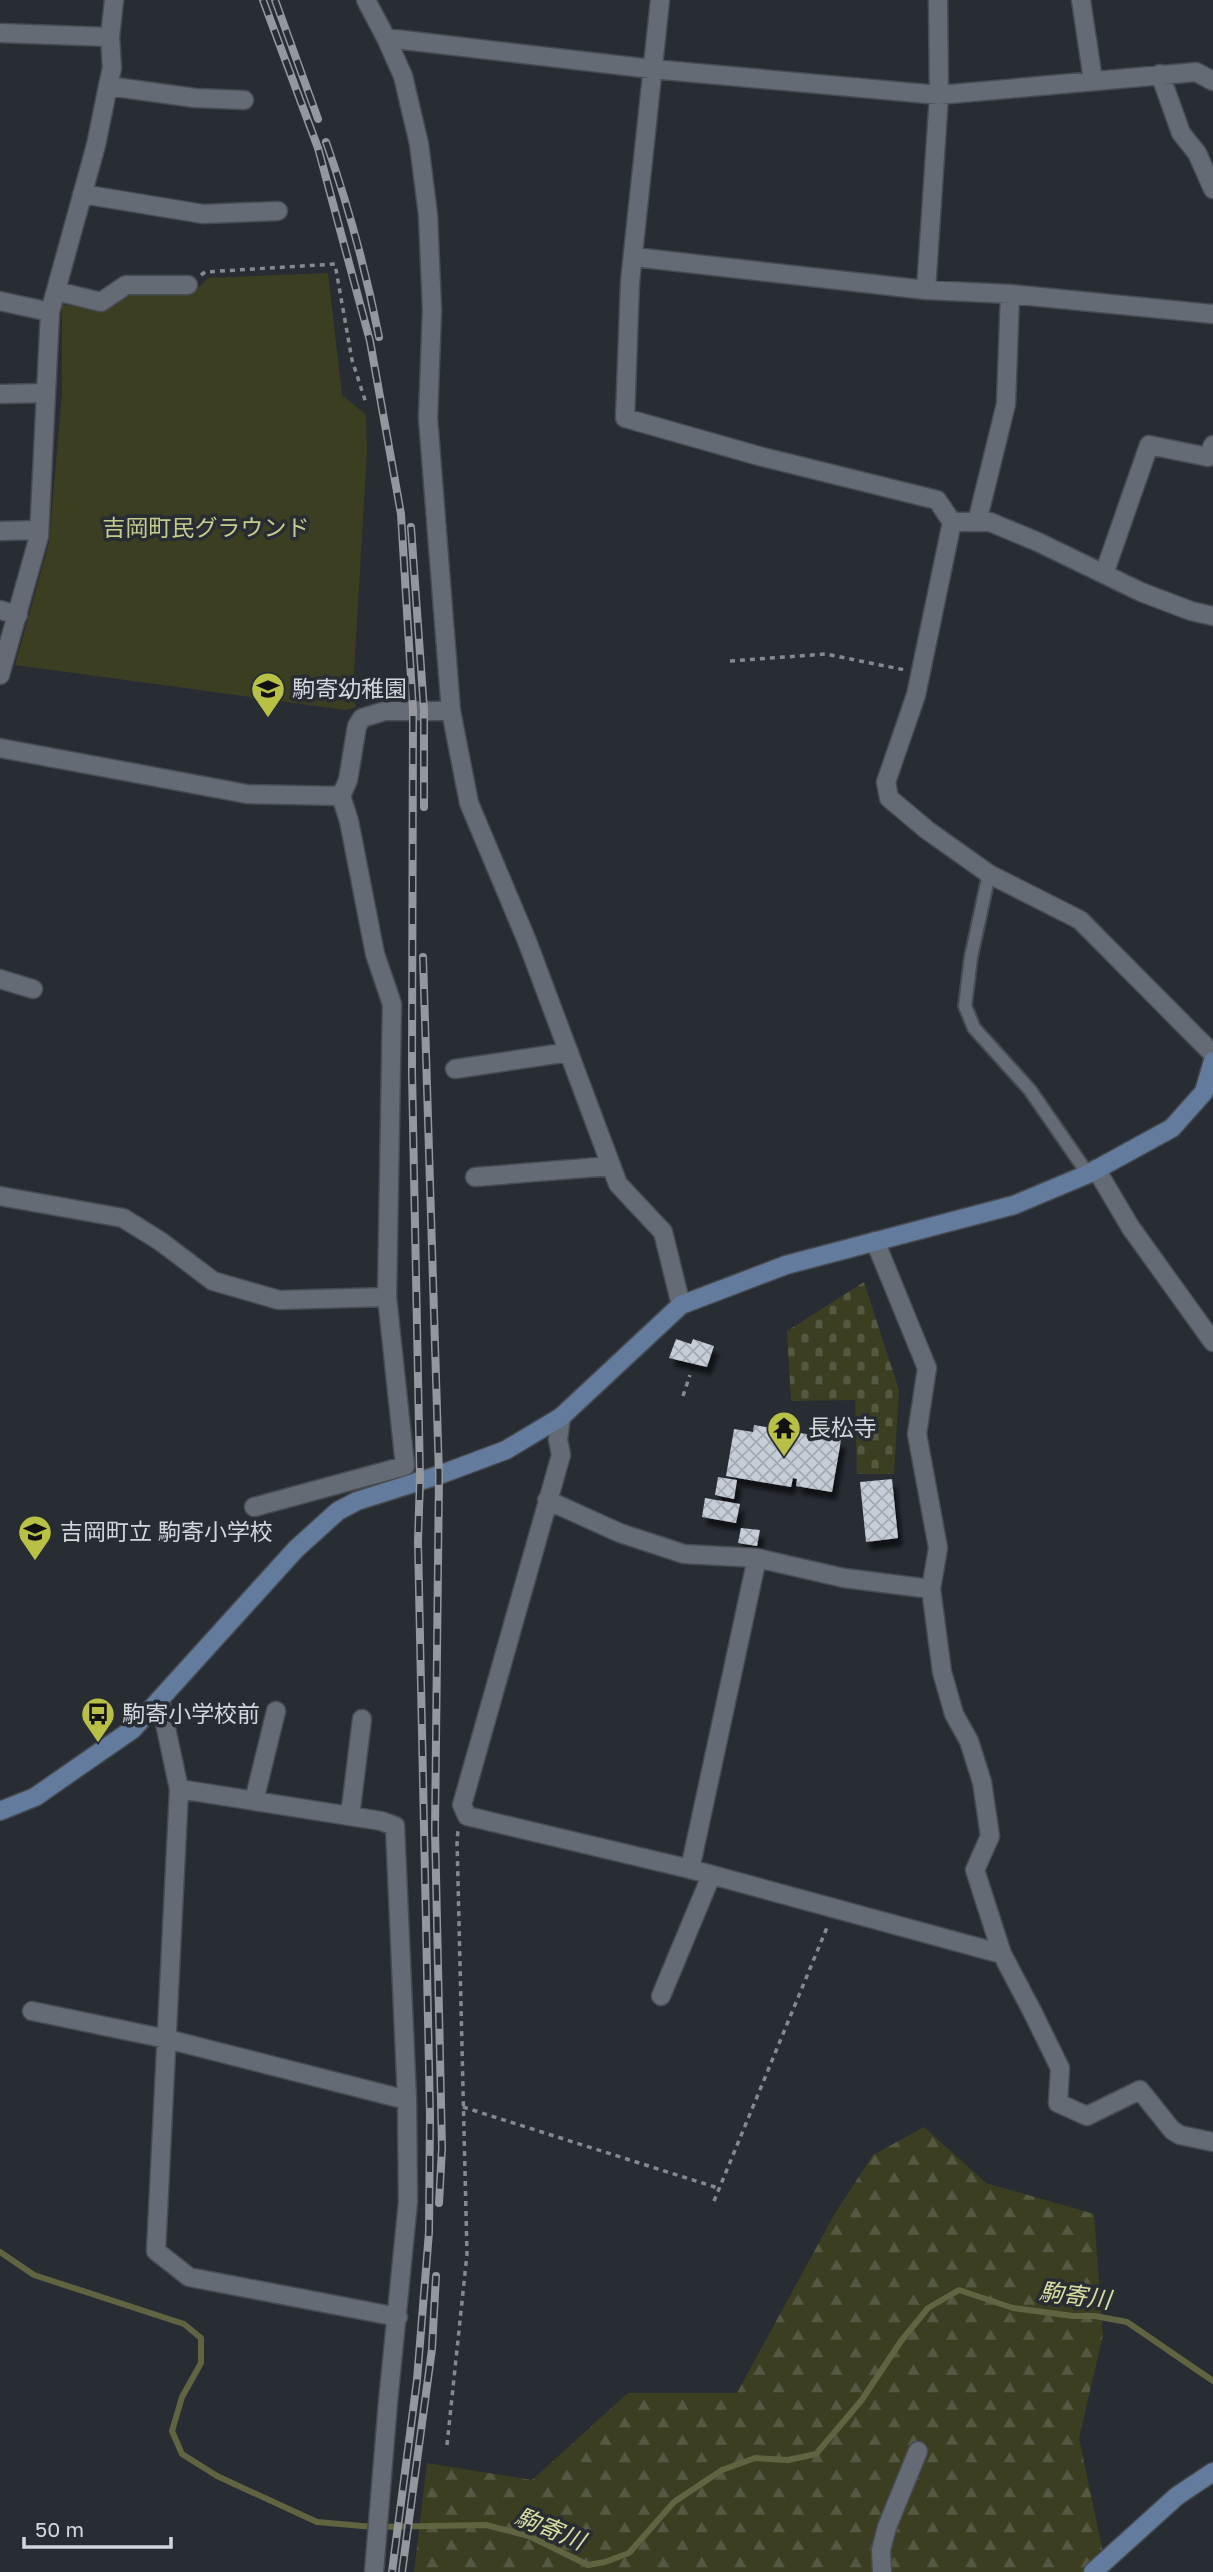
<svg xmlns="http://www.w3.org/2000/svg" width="1213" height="2572" font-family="'Golos Text','Noto Sans JP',sans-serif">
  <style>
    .forest { fill: url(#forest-firs) }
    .cemetery { fill: url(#cemetery-stones) }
    .park { fill: #3b3e21 }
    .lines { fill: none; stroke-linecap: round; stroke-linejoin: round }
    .stream { stroke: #616440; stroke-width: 6 }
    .building { fill: url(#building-cross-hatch); filter: url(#shadow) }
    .lane-casing { stroke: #474b52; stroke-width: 16 }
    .street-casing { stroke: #474b52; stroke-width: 21 }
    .secondary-casing { stroke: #474b52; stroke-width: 21 }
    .path { stroke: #868a90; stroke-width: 3.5; stroke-dasharray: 5 5; stroke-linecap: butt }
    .lane { stroke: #656b74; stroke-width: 12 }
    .street { stroke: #656b74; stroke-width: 18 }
    .secondary { stroke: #637c9d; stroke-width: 18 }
    .rail-casing { stroke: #94989e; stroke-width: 8 }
    .rail { stroke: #282d34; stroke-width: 5; stroke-dasharray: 16; stroke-linecap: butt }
    .labels { text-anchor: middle; stroke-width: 7; stroke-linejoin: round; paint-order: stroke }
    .park-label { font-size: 23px; fill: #c6cc8c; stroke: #282d34 }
    .poi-label { font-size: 23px; fill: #d3d7dc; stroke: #282d34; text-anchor: start }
    .water-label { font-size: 24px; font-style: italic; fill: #dadf9f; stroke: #282d34 }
  </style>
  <defs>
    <pattern id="forest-firs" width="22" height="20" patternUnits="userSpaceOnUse" patternTransform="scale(1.75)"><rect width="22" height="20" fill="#3b3e21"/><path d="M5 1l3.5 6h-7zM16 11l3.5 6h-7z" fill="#565941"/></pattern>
    <pattern id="cemetery-stones" width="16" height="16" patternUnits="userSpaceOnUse" patternTransform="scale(1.75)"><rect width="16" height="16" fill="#3b3e21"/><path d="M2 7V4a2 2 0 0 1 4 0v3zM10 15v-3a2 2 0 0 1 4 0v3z" fill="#565941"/></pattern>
    <pattern id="building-cross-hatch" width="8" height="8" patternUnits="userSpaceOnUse" patternTransform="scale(1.75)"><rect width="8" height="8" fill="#c6cdd7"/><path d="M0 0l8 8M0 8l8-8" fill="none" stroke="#a4aab2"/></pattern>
    <filter id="shadow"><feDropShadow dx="4.5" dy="8" stdDeviation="2" flood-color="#0009"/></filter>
  </defs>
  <rect width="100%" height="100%" fill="#282d34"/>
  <path class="forest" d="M 924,2127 L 986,2183 L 1094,2214 L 1103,2335 L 1079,2438 L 1107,2572 L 414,2572 L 427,2463 L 532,2480 L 628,2393 L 737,2393 L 834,2215 L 873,2155 Z"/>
  <path class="cemetery" d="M 864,1282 L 899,1390 L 894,1474 L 857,1474 L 855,1400 L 791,1401 L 787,1331 Z"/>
  <path class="park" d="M 328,273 L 342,395 L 366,415 L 367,452 L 353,689 L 356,707 L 346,710 L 15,665 L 49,543 L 62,393 L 62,305 L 105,308 L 129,292 L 192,294 L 208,278 Z"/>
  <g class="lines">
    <path class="stream" d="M 0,2252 L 34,2275 L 184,2324 L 201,2338 L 201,2363 L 182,2397 L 172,2431 L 182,2454 L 217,2476 L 317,2522 L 374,2527 L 486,2525 L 529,2536 L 588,2565 L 605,2562 L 629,2553 L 674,2502 L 722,2470 L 755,2458 L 788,2460 L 816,2454 L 861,2401 L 901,2341 L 928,2308 L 959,2290 L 1013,2308 L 1073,2316 L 1095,2316 L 1127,2322 L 1213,2381"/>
  </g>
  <path class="building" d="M 676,1339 L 691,1344 L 693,1339 L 714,1346 L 707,1367 L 669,1358 Z
    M 754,1425 L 841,1440 L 832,1492 L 796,1486 L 797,1479 L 793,1478 L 791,1487 L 726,1476 L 734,1429 L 753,1432 Z
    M 718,1477 L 737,1480 L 734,1499 L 715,1495 Z
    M 892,1479 L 898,1538 L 866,1542 L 860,1482 Z
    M 705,1498 L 740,1504 L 736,1523 L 702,1517 Z
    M 741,1528 L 760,1530 L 757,1546 L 738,1543 Z"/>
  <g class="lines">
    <g class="lane-casing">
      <path id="lane" d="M 989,874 L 971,957 L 965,1006 L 974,1028 L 1030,1090 L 1088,1174"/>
    </g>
    <g class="street-casing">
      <path id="street" d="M 366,0 L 386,38 L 403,76 L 419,144 L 428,215 L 432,310 L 428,418 L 451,711 L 469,803 L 527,941 L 618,1184 L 663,1232 L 681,1305
        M 660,0 L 630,282 L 625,418 L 759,456 L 937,500 L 952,522 L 916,695 L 886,782 L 889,798 L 927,830 L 989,874 L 1080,920 L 1213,1054
        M 1081,0 L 1093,80
        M 0,33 L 110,37
        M 386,38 L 652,69 L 939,95 L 1196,72 L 1213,81
        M 1160,74 L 1181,133 L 1197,153 L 1213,189
        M 108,86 L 195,98 L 244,100
        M 82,194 L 203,214 L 278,211
        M 634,257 L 926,290 L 1010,294 L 1213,314
        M 926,290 L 939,95 L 938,0
        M 56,291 L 101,302 L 126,285 L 188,285
        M 0,301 L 50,312
        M 0,394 L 46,393
        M 952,522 L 990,522 L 1038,542 L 1141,592 L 1191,611 L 1213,616
        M 977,522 L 1006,404 L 1010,294
        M 0,531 L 39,530
        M 1104,574 L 1149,445 L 1208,457 L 1213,445
        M 0,610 L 18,615
        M 0,675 L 39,536 L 50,312 L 96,145 L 108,86 L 112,68 L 110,37 L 114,0
        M 0,748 L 247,794 L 341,796
        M 0,979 L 33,989
        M 455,1069 L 569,1052
        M 1096,1169 L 1131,1228 L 1213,1342
        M 475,1177 L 611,1166
        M 0,1196 L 123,1218 L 160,1241 L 213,1281 L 279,1300 L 387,1297 L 392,1004 L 375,954 L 349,821 L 341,796 L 348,780 L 357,726 L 362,718 L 385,711 L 451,711
        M 875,1241 L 927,1368 L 917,1434 L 938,1548 L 931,1589 L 942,1672 L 954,1714 L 969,1741 L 982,1782 L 990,1836 L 975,1870 L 1002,1954 L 1032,2011 L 1060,2068 L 1058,2103 L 1087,2116 L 1140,2090 L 1172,2130 L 1180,2135 L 1213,2142
        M 561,1417 L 558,1440 L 561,1455 L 462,1805 L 467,1816 L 690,1869 L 1002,1954
        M 547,1500 L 620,1533 L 684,1554 L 757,1558 L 844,1578 L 931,1589
        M 254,1507 L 405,1466 L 387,1297
        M 160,1700 L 179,1789 L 156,2251 L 189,2277 L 398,2317
        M 179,1789 L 381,1821 L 395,1826 L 407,2100 L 408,2202 L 388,2402 L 374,2572
        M 254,1801 L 276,1711
        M 350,1816 L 362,1719
        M 690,1869 L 757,1558
        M 661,1996 L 711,1876
        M 32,2011 L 167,2039 L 407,2100
        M 882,2572 L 881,2550 L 887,2527 L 918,2451"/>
    </g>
    <g class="secondary-casing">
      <path id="secondary" d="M 0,1811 L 35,1797 L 133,1729 L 296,1549 L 338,1511 L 357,1501 L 439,1475 L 506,1450 L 561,1417 L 681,1305 L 786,1265 L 1014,1205 L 1088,1174 L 1172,1128 L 1204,1092 L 1213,1061
        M 1093,2572 L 1177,2496 L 1213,2472"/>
    </g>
    <path class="path" d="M 201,275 L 205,272 L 335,264 L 352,360 L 366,403
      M 730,661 L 826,654 L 905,670
      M 683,1396 L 690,1375
      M 463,2107 L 718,2188
      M 714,2201 L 828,1925
      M 447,2445 L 467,2254 L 457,1840 L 458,1831"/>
    <use href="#lane" class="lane"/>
    <use href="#street" class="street"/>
    <use href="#secondary" class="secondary"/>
    <g class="rail-casing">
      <path id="rail" d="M 263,0 L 318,148 L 370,341 L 401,514 L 413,710 L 412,1072 L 420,1479 L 418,1541 L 430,2114 L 429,2232 L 417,2380 L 392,2572
        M 275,0 L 318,119
        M 326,142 C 348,205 366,271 379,337
        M 411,527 L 424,710 L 424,807
        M 423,957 L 439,1475 L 435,1830 L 442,2148 L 439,2203
        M 402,2572 L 432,2349 L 436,2276"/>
    </g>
    <use href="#rail" class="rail"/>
  </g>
  <defs>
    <g id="school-pin" transform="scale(1.75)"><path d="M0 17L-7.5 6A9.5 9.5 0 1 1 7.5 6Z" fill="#b9c046" stroke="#282d34"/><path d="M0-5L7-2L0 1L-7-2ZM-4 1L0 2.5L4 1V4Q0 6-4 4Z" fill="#111"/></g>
    <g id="temple-pin" transform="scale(1.75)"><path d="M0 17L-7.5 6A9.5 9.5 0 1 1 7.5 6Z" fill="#b9c046" stroke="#282d34"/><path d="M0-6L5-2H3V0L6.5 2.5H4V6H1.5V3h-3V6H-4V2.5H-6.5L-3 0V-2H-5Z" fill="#111"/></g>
    <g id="bus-pin" transform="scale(1.75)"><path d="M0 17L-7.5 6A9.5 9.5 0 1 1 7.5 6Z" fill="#b9c046" stroke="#282d34"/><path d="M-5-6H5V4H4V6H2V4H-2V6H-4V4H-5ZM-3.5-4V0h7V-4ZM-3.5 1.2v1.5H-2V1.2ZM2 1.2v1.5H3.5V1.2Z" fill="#111"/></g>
  </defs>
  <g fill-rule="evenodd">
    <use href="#school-pin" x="268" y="689"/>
    <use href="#temple-pin" x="784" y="1428"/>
    <use href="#school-pin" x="35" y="1532"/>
    <use href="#bus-pin" x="98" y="1714"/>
  </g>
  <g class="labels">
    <g class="park-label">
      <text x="206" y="536">吉岡町民グラウンド</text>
    </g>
    <g class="poi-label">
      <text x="292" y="697">駒寄幼稚園</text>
      <text x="808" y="1436">長松寺</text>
      <text x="60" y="1540">吉岡町立 駒寄小学校</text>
      <text x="122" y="1722">駒寄小学校前</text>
    </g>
    <g class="water-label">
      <text transform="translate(1075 2296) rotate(7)" y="8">駒寄川</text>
      <text transform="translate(550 2529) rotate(22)" y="8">駒寄川</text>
    </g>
  </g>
  <path d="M24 2537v10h147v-10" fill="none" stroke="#d3d7dc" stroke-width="3.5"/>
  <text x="35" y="2537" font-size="21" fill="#d3d7dc" stroke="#282d34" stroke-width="5" paint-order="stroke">50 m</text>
</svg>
